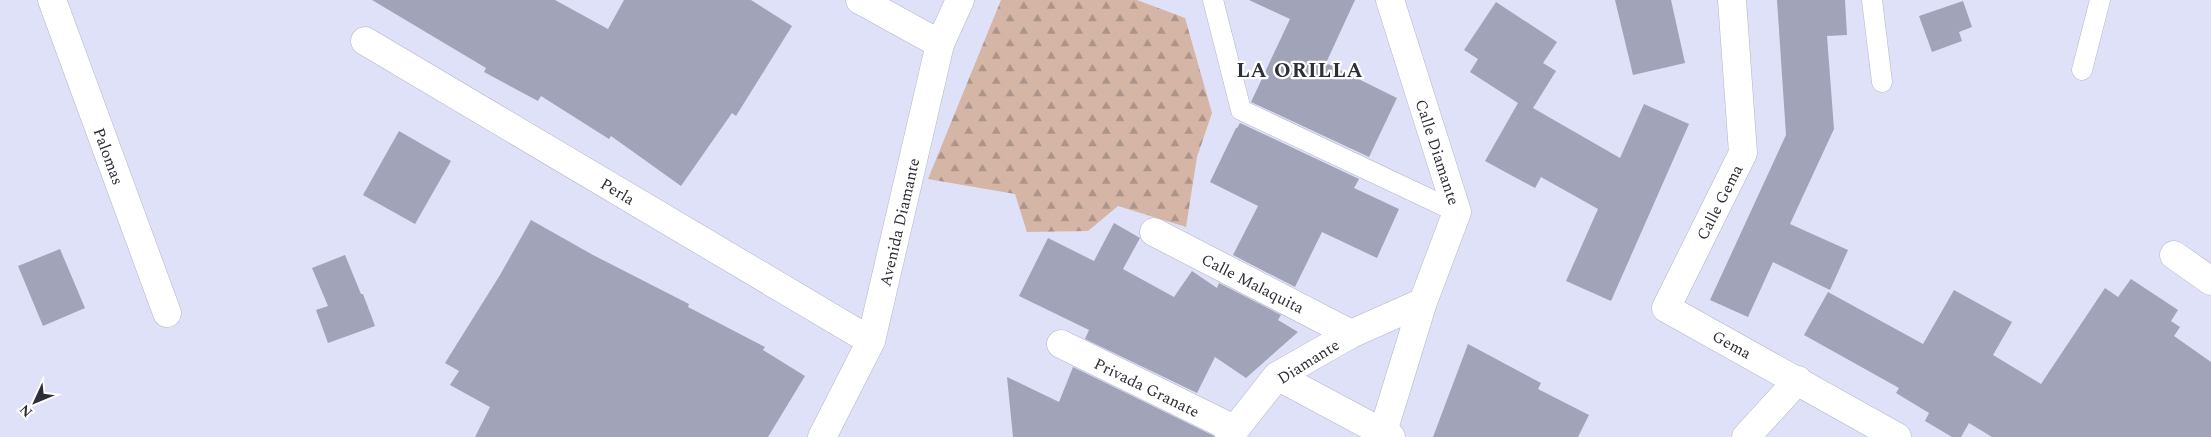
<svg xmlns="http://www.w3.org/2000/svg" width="2211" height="437" font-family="Spectral,serif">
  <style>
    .forest { fill: url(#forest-firs) }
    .building { fill: #a1a4b9 }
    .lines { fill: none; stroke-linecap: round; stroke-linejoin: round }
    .lane-casing { stroke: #b2b5ca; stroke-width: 21 }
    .street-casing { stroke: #b2b5ca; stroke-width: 29 }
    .lane { stroke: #fff; stroke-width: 20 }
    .street { stroke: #fff; stroke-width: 28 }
    .labels { text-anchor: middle; stroke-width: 4.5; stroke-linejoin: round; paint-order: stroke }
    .street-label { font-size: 16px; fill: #2d2e36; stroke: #fff }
    .district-label { font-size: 21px; font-weight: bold; letter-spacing: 1px; fill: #2d2e36; stroke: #fff }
  </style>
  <defs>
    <pattern id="forest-firs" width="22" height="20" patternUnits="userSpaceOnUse" patternTransform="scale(1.25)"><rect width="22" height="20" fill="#d5b5a6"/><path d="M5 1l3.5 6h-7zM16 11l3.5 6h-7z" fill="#ad9488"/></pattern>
  </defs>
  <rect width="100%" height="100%" fill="#dee1f7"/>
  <path class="forest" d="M 1001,0 L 1137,0 L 1185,18 L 1212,113 L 1197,157 L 1186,227 L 1118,206 L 1088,231 L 1027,232 L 1015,194 L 928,179 Z"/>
  <path class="building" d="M 372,0 L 555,0 L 608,29 L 624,0 L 751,0 L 792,26 L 736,116 L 732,113 L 681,186 L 611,136 L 609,139 L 541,96 L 538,101 L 484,72 L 486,68 Z
    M 1249,0 L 1355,0 L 1326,63 L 1397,98 L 1369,157 L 1251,102 L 1290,19 Z
    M 1615,0 L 1671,0 L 1685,63 L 1633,75 Z
    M 1777,0 L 1845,0 L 1847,35 L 1827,36 L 1834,129 L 1790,224 L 1848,250 L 1830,290 L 1773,262 L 1748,317 L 1710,300 L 1786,135 Z
    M 1963,1 L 1972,27 L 1959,32 L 1962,41 L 1932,52 L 1919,16 Z
    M 1496,2 L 1557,42 L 1543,63 L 1556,71 L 1533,108 L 1620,158 L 1644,104 L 1689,124 L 1611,301 L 1566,281 L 1598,209 L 1541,177 L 1535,188 L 1485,161 L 1518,103 L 1470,72 L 1478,59 L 1464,50 Z
    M 1240,123 L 1359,179 L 1354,188 L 1399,209 L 1377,258 L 1322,232 L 1295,287 L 1233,255 L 1258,206 L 1210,182 L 1236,128 L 1237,128 Z
    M 399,131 L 451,161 L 415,224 L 363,195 Z
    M 531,220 L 593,255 L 689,304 L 688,307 L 765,347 L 763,350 L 805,376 L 768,437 L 475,437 L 490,407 L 450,385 L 459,371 L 445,363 L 500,275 Z
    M 1114,223 L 1140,238 L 1123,269 L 1174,297 L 1192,271 L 1217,288 L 1219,283 L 1281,315 L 1278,320 L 1298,332 L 1246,378 L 1215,357 L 1197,393 L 1085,339 L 1089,330 L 1019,296 L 1048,238 L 1094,261 Z
    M 60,249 L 85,308 L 43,326 L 18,266 Z
    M 345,255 L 361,294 L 363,294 L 375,326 L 328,343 L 316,310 L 328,306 L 312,268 Z
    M 2131,279 L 2178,310 L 2171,321 L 2180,327 L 2174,336 L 2211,362 L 2211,437 L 1992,437 L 1969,423 L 1961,437 L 1952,437 L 1925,421 L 1929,413 L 1896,393 L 1899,388 L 1804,335 L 1828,292 L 1923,344 L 1954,290 L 2012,322 L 1993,355 L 2041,384 L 2105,288 L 2118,297 Z
    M 1468,344 L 1541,383 L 1538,389 L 1589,415 L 1578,437 L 1433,437 Z
    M 1073,367 L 1214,436 L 1214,437 L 1013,437 L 1007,377 L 1059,402 Z"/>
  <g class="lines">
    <g class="lane-casing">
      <path id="lane" d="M 1213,0 L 1241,110 L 1457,212
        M 1872,0 L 1882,82
        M 2082,70 L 2100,0"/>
    </g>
    <g class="street-casing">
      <path id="street" d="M 52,0 L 167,313
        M 860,0 L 940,44
        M 1732,0 L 1743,153 L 1666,308 L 1897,437
        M 365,41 L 871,341
        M 1154,232 L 1351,334
        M 2174,255 L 2211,281
        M 1061,344 L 1234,429
        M 1277,376 L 1391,437
        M 1383,432 L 1423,302 L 1457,212 L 1390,0
        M 822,437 L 871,341 L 940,44 L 960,0
        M 1229,437 L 1277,376 L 1351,334 L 1423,302
        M 1746,437 L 1798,380"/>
    </g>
    <use href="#lane" class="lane"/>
    <use href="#street" class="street"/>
  </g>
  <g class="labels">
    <g class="street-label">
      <text transform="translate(1438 152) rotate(72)" y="6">Calle Diamante</text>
      <text transform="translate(109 156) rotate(70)" y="6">Palomas</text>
      <text transform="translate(618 191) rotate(31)" y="6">Perla</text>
      <text transform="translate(1719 202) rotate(-63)" y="6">Calle Gema</text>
      <text transform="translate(899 222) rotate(-77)" y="6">Avenida Diamante</text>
      <text transform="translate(1253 283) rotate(27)" y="6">Calle Malaquita</text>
      <text transform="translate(1732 344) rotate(29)" y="6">Gema</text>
      <text transform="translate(1308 361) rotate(-32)" y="6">Diamante</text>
      <text transform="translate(1147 387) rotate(26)" y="6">Privada Granate</text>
    </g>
    <g class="district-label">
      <text x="1300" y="77">LA ORILLA</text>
    </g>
  </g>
  <g transform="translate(35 402) rotate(226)" stroke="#ffffff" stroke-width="4" paint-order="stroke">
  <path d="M0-4L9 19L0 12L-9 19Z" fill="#2d2e36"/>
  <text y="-8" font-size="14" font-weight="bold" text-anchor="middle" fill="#2d2e36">N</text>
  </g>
</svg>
